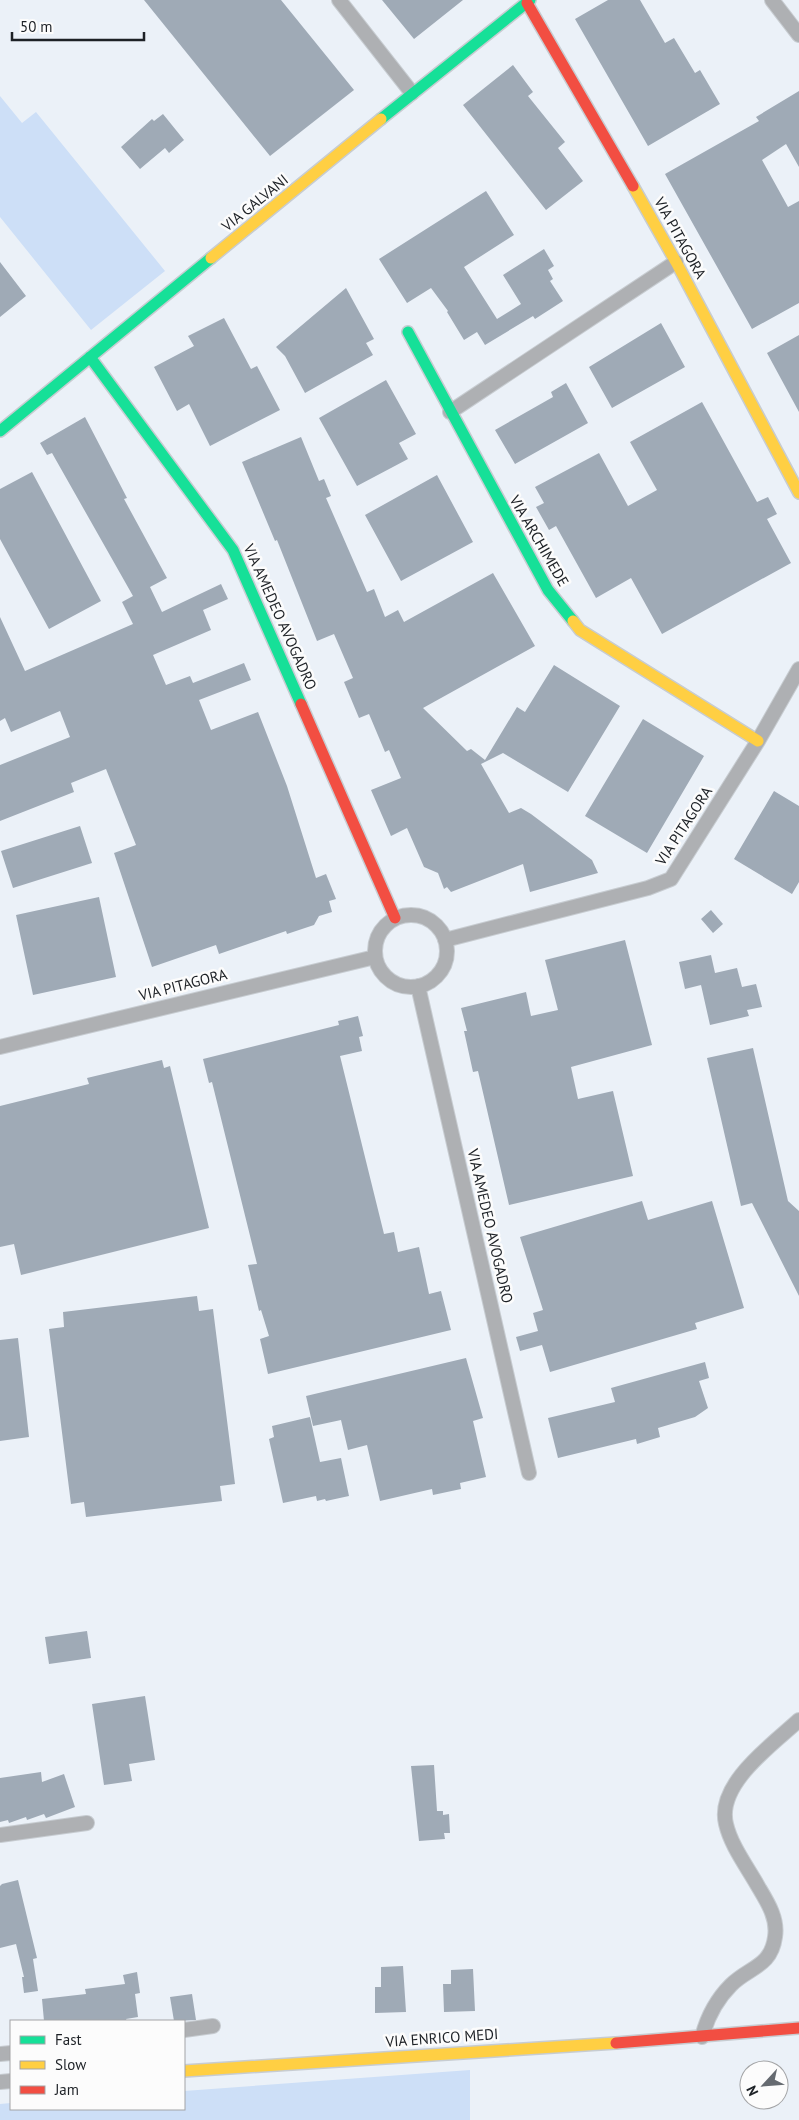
<svg xmlns="http://www.w3.org/2000/svg" width="799" height="2120" font-family="'PT Sans',sans-serif">
  <style>
    .green { fill: #cddff7 }
    .building { fill: #9faab6 }
    .lines { fill: none; stroke-linecap: round; stroke-linejoin: round }
    .street-casing { stroke: #c7ccd1; stroke-width: 16 }
    .fast-casing { stroke: #c7ccd1; stroke-width: 14 }
    .slow-casing { stroke: #c7ccd1; stroke-width: 14 }
    .jam-casing { stroke: #c7ccd1; stroke-width: 14 }
    .street { stroke: #aeb0b3; stroke-width: 14 }
    .fast { stroke: #16e098; stroke-width: 11 }
    .slow { stroke: #ffcf43; stroke-width: 11 }
    .jam { stroke: #f24e42; stroke-width: 11 }
    .labels { text-anchor: middle; stroke-width: 5; stroke-linejoin: round; paint-order: stroke }
    .street-label { font-size: 15px; fill: #1d2126; stroke: #fcfcfc }
  </style>
  <rect width="100%" height="100%" fill="#ebf1f8"/>
  <path class="green" d="M 0,96 L 22,123 L 36,112 L 165,271 L 91,330 L 0,217 Z
    M 470,2070 L 470,2120 L 0,2120 L 0,2104 L 11,2103 L 11,2109 L 184,2109 L 184,2091 Z"/>
  <path class="building" d="M 144,0 L 281,0 L 354,90 L 270,156 Z
    M 382,0 L 463,0 L 414,39 Z
    M 608,0 L 640,0 L 665,43 L 674,38 L 695,73 L 700,70 L 720,104 L 648,146 L 575,19 Z
    M 513,65 L 533,92 L 528,96 L 565,142 L 558,148 L 583,181 L 546,210 L 463,105 Z
    M 799,91 L 799,167 L 786,144 L 762,160 L 788,207 L 799,201 L 799,303 L 752,329 L 665,174 L 759,121 L 756,117 Z
    M 163,114 L 184,140 L 169,153 L 165,148 L 140,169 L 121,147 L 152,119 L 154,121 Z
    M 486,191 L 514,235 L 464,267 L 497,319 L 521,304 L 503,275 L 544,249 L 554,266 L 548,270 L 553,279 L 550,281 L 563,301 L 535,319 L 533,316 L 485,345 L 477,332 L 464,340 L 447,312 L 448,311 L 431,288 L 407,303 L 379,259 Z
    M 0,262 L 26,296 L 0,317 Z
    M 346,288 L 374,339 L 366,343 L 373,355 L 305,393 L 285,356 L 276,347 Z
    M 224,318 L 251,369 L 257,366 L 280,410 L 210,446 L 189,404 L 177,411 L 154,367 L 194,346 L 188,336 Z
    M 661,323 L 685,367 L 612,408 L 589,367 Z
    M 799,335 L 799,412 L 767,353 Z
    M 386,380 L 416,434 L 399,443 L 408,459 L 357,486 L 319,418 Z
    M 566,383 L 588,423 L 515,464 L 495,430 L 553,397 L 551,392 Z
    M 702,402 L 757,502 L 768,497 L 777,514 L 767,519 L 791,563 L 662,634 L 631,578 L 596,598 L 556,526 L 549,530 L 536,507 L 544,503 L 535,487 L 599,453 L 628,506 L 657,490 L 630,442 Z
    M 85,417 L 127,498 L 124,499 L 167,578 L 150,587 L 162,612 L 221,584 L 228,599 L 203,610 L 211,630 L 153,655 L 166,685 L 190,676 L 193,683 L 244,663 L 251,680 L 199,700 L 211,730 L 258,712 L 287,786 L 316,878 L 326,874 L 336,899 L 329,901 L 332,912 L 319,916 L 314,925 L 287,934 L 286,931 L 219,954 L 216,945 L 152,967 L 114,853 L 136,845 L 106,769 L 71,783 L 74,792 L 0,821 L 0,765 L 70,737 L 60,711 L 11,732 L 5,718 L 0,721 L 0,617 L 25,671 L 133,624 L 122,602 L 133,596 L 52,453 L 47,455 L 40,443 Z
    M 301,437 L 319,481 L 324,479 L 331,496 L 326,498 L 367,592 L 374,589 L 385,617 L 398,610 L 404,622 L 493,573 L 535,646 L 423,708 L 467,751 L 471,749 L 485,760 L 517,707 L 525,712 L 554,665 L 620,706 L 568,792 L 503,753 L 481,764 L 509,813 L 521,808 L 531,814 L 592,860 L 598,873 L 530,892 L 523,864 L 451,892 L 447,887 L 444,889 L 438,873 L 424,867 L 407,828 L 391,836 L 371,790 L 401,778 L 389,750 L 385,752 L 369,714 L 359,718 L 344,682 L 353,678 L 334,634 L 317,641 L 277,540 L 275,541 L 242,462 Z
    M 32,472 L 101,601 L 49,629 L 0,539 L 0,489 Z
    M 437,475 L 473,542 L 401,581 L 365,515 Z
    M 643,719 L 704,756 L 647,853 L 585,816 Z
    M 774,791 L 799,806 L 799,882 L 792,894 L 734,859 Z
    M 80,826 L 92,863 L 13,888 L 1,851 Z
    M 99,897 L 116,977 L 33,995 L 16,915 Z
    M 711,910 L 723,924 L 713,933 L 701,919 Z
    M 625,940 L 652,1045 L 571,1067 L 578,1099 L 613,1091 L 633,1176 L 509,1205 L 478,1071 L 473,1072 L 464,1031 L 467,1031 L 461,1008 L 526,992 L 531,1016 L 558,1010 L 545,960 Z
    M 711,955 L 715,973 L 737,968 L 742,987 L 756,984 L 762,1007 L 747,1010 L 749,1016 L 710,1025 L 701,985 L 685,989 L 679,962 Z
    M 358,1016 L 363,1036 L 359,1037 L 362,1051 L 340,1056 L 384,1234 L 394,1232 L 398,1252 L 419,1247 L 429,1294 L 441,1291 L 451,1330 L 268,1374 L 260,1339 L 269,1336 L 261,1310 L 259,1311 L 248,1265 L 257,1264 L 212,1082 L 209,1083 L 203,1059 L 339,1025 L 338,1021 Z
    M 753,1048 L 788,1201 L 799,1211 L 799,1296 L 752,1203 L 741,1206 L 707,1058 Z
    M 162,1060 L 164,1068 L 170,1066 L 209,1228 L 21,1275 L 14,1244 L 0,1247 L 0,1106 L 89,1084 L 87,1078 Z
    M 642,1201 L 648,1220 L 712,1201 L 744,1308 L 695,1323 L 697,1329 L 550,1372 L 542,1345 L 520,1351 L 516,1337 L 538,1331 L 533,1313 L 543,1310 L 520,1237 Z
    M 197,1296 L 199,1311 L 213,1309 L 235,1484 L 220,1486 L 222,1501 L 86,1517 L 84,1502 L 71,1504 L 49,1329 L 64,1327 L 63,1312 Z
    M 18,1338 L 29,1437 L 0,1441 L 0,1340 Z
    M 466,1358 L 483,1418 L 473,1421 L 486,1477 L 460,1483 L 461,1489 L 433,1495 L 432,1489 L 380,1501 L 367,1445 L 348,1450 L 341,1420 L 313,1426 L 306,1396 Z
    M 705,1362 L 709,1378 L 699,1381 L 708,1408 L 695,1417 L 658,1428 L 660,1437 L 637,1444 L 636,1439 L 558,1458 L 548,1418 L 615,1402 L 611,1388 Z
    M 310,1417 L 320,1462 L 341,1458 L 349,1496 L 326,1501 L 325,1499 L 317,1501 L 316,1496 L 283,1503 L 269,1439 L 274,1437 L 272,1426 Z
    M 87,1631 L 91,1658 L 49,1664 L 45,1637 Z
    M 145,1696 L 155,1760 L 129,1764 L 132,1781 L 104,1785 L 92,1704 Z
    M 434,1765 L 437,1811 L 443,1811 L 443,1815 L 449,1814 L 450,1833 L 444,1833 L 445,1839 L 419,1841 L 411,1766 Z
    M 41,1772 L 42,1782 L 64,1774 L 75,1807 L 46,1818 L 44,1814 L 27,1820 L 26,1817 L 9,1823 L 8,1820 L 0,1822 L 0,1778 Z
    M 18,1880 L 37,1958 L 33,1959 L 38,1991 L 24,1993 L 22,1977 L 24,1977 L 16,1944 L 0,1948 L 0,1886 L 2,1884 Z
    M 403,1966 L 406,2012 L 375,2013 L 375,1987 L 381,1987 L 381,1967 Z
    M 473,1969 L 475,2011 L 444,2012 L 443,1984 L 451,1984 L 451,1970 Z
    M 137,1972 L 140,1993 L 135,1994 L 138,2017 L 126,2019 L 127,2021 L 44,2021 L 42,1999 L 86,1994 L 85,1989 L 125,1984 L 123,1975 Z
    M 192,1994 L 196,2020 L 174,2021 L 170,1997 Z"/>
  <g class="lines">
    <g class="street-casing">
      <path id="street" d="M 339,0 L 412,93
        M 772,0 L 799,35
        M 450,412 L 676,262
        M375 951a36 36 0 1 1 72 0a36 36 0 1 1-72 0Z
        M 445,940 L 648,888 L 671,879 L 758,741 L 799,669
        M 418,986 L 529,1473
        M 0,1047 L 375,957
        M 0,1835 L 87,1823
        M 184,2030 L 213,2026
        M 702,2037 C 707,2018 717,1999 731,1985 C 749,1967 771,1967 775,1937 C 778,1919 768,1903 759,1888 C 748,1868 731,1846 726,1824 C 716,1784 773,1744 799,1720
        M 0,2054 L 11,2053
        M 0,2082 L 11,2081"/>
    </g>
    <g class="fast-casing">
      <path id="fast" d="M 381,119 L 530,0
        M 408,332 L 548,590 L 573,621
        M 90,357 L 233,550 L 301,704
        M 0,431 L 211,258"/>
    </g>
    <g class="slow-casing">
      <path id="slow" d="M 633,186 L 676,262 L 799,493
        M 211,258 L 381,119
        M 573,621 L 580,630 L 758,741
        M 184,2071 L 616,2043"/>
    </g>
    <g class="jam-casing">
      <path id="jam" d="M 527,3 L 633,186
        M 301,704 L 395,918
        M 616,2043 L 799,2028"/>
    </g>
    <use href="#street" class="street"/>
    <use href="#fast" class="fast"/>
    <use href="#slow" class="slow"/>
    <use href="#jam" class="jam"/>
  </g>
  <g class="labels">
    <g class="street-label">
      <text transform="translate(255 203) rotate(-39)" y="5">VIA GALVANI</text>
      <text transform="translate(680 238) rotate(61)" y="5">VIA PITAGORA</text>
      <text transform="translate(539 541) rotate(60)" y="5">VIA ARCHIMEDE</text>
      <text transform="translate(280 617) rotate(66)" y="5">VIA AMEDEO AVOGADRO</text>
      <text transform="translate(684 826) rotate(-57)" y="5">VIA PITAGORA</text>
      <text transform="translate(183 985) rotate(-14)" y="5">VIA PITAGORA</text>
      <text transform="translate(490 1226) rotate(77)" y="5">VIA AMEDEO AVOGADRO</text>
      <text transform="translate(442 2038) rotate(-4)" y="5">VIA ENRICO MEDI</text>
    </g>
  </g>
  <rect x="10" y="2020" width="175" height="90" fill="#fcfcfc" stroke="#a3a4a6"/>
  <rect x="20" y="2036" width="25" height="8" fill="#16e098" stroke="#a3a4a6"/>
  <text x="55" y="2045" font-size="15" fill="#1d2126">Fast</text>
  <rect x="20" y="2061" width="25" height="8" fill="#ffcf43" stroke="#a3a4a6"/>
  <text x="55" y="2070" font-size="15" fill="#1d2126">Slow</text>
  <rect x="20" y="2086" width="25" height="8" fill="#f24e42" stroke="#a3a4a6"/>
  <text x="55" y="2095" font-size="15" fill="#1d2126">Jam</text>
  <g transform="translate(764 2085) rotate(244)"><circle r="24" fill="#fcfcfc" stroke="#a3a4a6"/>
  <path d="M0-4L9 19L0 12L-9 19Z" fill="#656a70"/>
  <text y="-8" font-size="14" font-weight="bold" text-anchor="middle" fill="#1d2126">N</text>
  </g>
  <path d="M12 32v8h132v-8" fill="none" stroke="#1d2126" stroke-width="2.5"/>
  <text x="20" y="32" font-size="15" fill="#1d2126" stroke="#fcfcfc" stroke-width="4" paint-order="stroke">50 m</text>
</svg>
